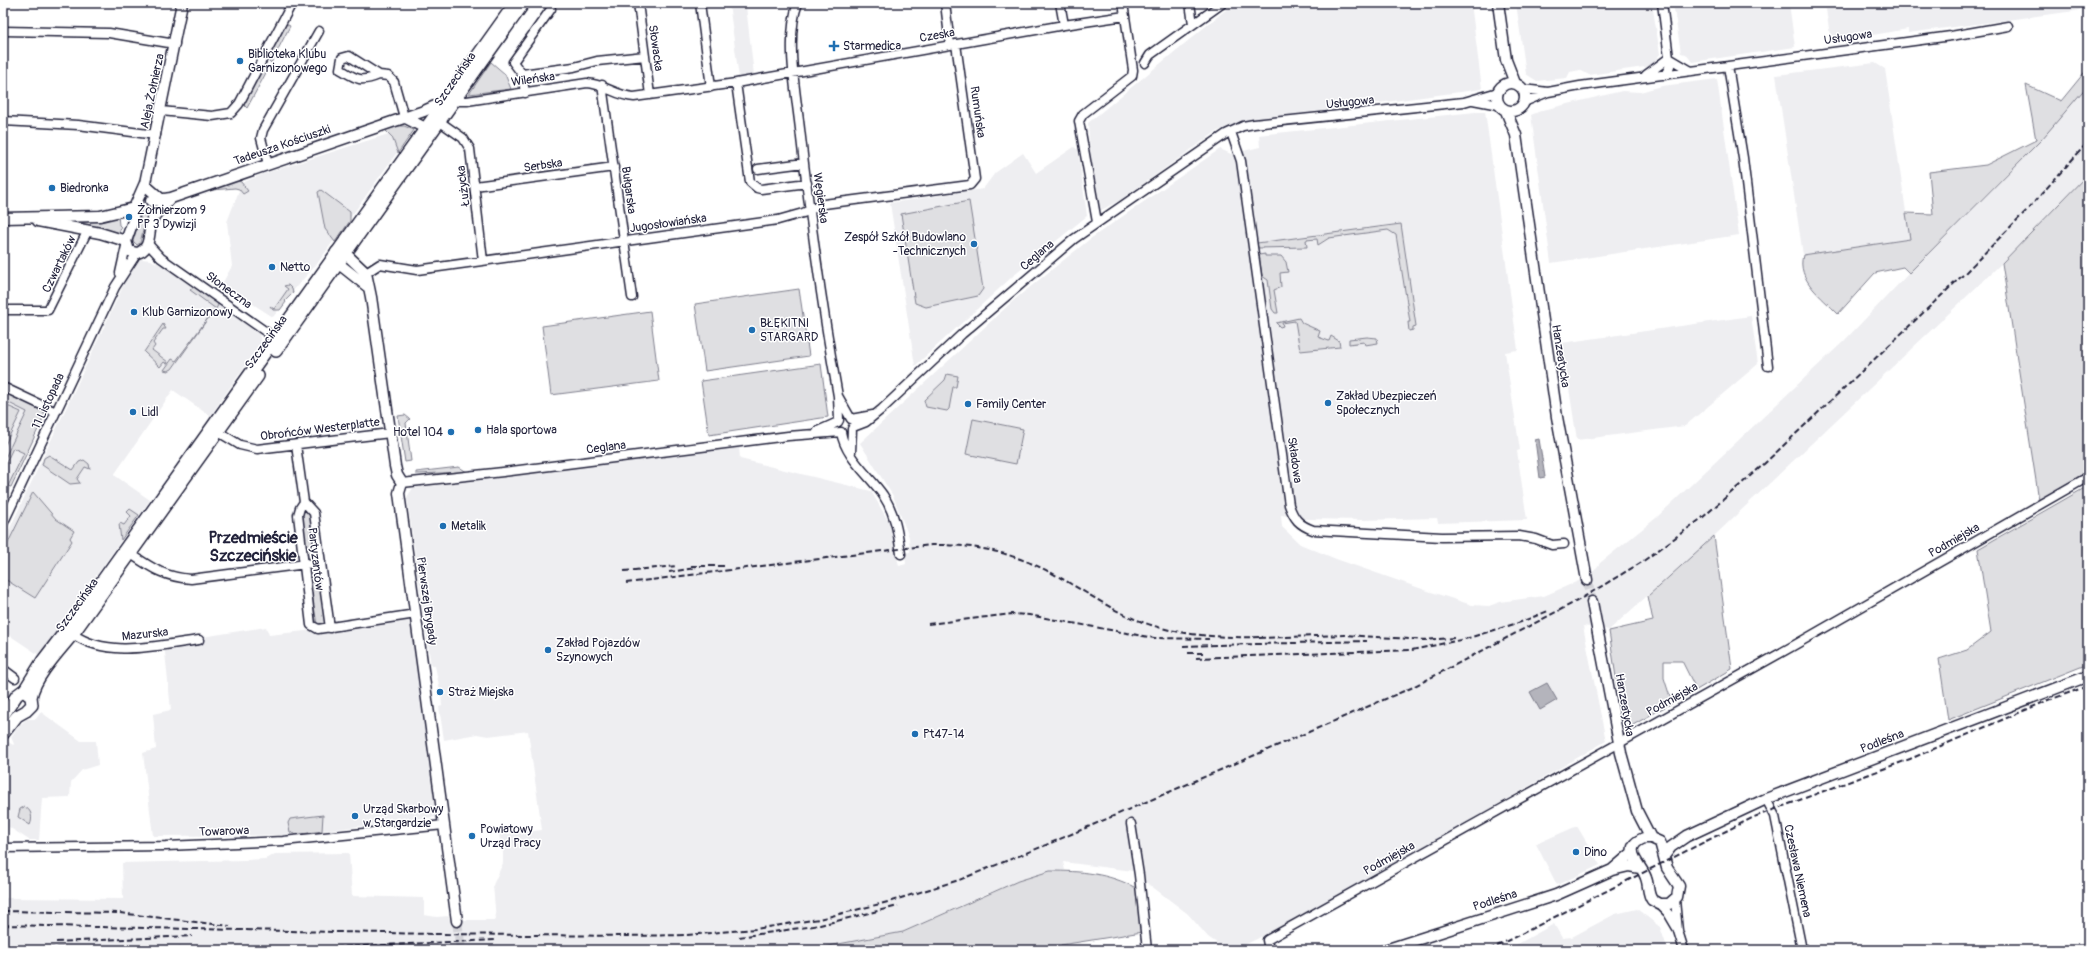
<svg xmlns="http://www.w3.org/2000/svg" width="2091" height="953" font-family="Pangolin,sans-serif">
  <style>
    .built { fill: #eeeef1 }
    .green { fill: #dfdfe2; stroke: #80808e }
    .water { fill: #b4b4bc; stroke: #7a7a88 }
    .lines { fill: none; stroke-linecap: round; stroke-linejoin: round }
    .tertiary-tunnel { stroke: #d3d3d8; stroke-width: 10; stroke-dasharray: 10 5; stroke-linecap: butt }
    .minor-casing { stroke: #22223b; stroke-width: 11 }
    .tertiary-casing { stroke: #22223b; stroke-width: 13 }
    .secondary-casing { stroke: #22223b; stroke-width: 14 }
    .minor { stroke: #fff; stroke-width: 8 }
    .tertiary { stroke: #fff; stroke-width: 10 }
    .secondary { stroke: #fff; stroke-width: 11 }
    .rail { stroke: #22223b; stroke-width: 2; stroke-dasharray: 6 3; stroke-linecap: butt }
    .poi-dot { fill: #1f6fb2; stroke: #fff; stroke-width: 1.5 }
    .labels { text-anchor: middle; stroke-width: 3; stroke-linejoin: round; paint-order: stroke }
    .street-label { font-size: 12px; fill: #22223b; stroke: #fff }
    .poi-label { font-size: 12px; fill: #22223b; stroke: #fff; text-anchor: start }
    .district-label { font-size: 16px; font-weight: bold; fill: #22223b; stroke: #fff }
  </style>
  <rect width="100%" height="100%" fill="#fff"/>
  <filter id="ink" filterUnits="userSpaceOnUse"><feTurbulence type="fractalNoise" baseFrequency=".025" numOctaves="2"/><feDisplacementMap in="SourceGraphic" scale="8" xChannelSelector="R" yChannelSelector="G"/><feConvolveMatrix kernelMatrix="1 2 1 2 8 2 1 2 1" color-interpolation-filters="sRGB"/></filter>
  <g filter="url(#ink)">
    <path class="built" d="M 729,3 L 743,3 L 746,6 L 754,75 L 739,78 Z
      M 1234,3 L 1471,3 L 1482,89 L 1238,122 L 1216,132 L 1120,200 L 1094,214 L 1088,123 Z
      M 1516,3 L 1652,3 L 1660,54 L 1651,66 L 1589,75 L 1580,70 L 1570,72 L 1567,78 L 1537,81 L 1526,74 Z
      M 1673,3 L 1789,3 L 1795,47 L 1692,62 L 1686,54 L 1681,53 Z
      M 1825,3 L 2088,3 L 2088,7 L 2075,11 L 1908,33 L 1908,29 L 1831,42 Z
      M 1875,63 L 1885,69 L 1910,239 L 1803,255 L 1776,75 Z
      M 1717,79 L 1739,235 L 1551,263 L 1531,115 L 1543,110 L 1622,91 L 1640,92 L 1662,86 Z
      M 2088,83 L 2088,174 L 2079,185 L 2002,263 L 1714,536 L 1609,630 L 1583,626 L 1606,741 L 1466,823 L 1265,935 L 1234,950 L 1227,950 L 1208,937 L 1188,914 L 1142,879 L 1141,872 L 1063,862 L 1065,870 L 1050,871 L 988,893 L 903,932 L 806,950 L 3,950 L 3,898 L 123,899 L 122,863 L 245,860 L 265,859 L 275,854 L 349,853 L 352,896 L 424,898 L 424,915 L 437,917 L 449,916 L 450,920 L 496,920 L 493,885 L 503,863 L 503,852 L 499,835 L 542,830 L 528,731 L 488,736 L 477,734 L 444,740 L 439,707 L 442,706 L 441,695 L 435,666 L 431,666 L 407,497 L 413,488 L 739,447 L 740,459 L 871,491 L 890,524 L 899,566 L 906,564 L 905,553 L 910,552 L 909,537 L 893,496 L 860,443 L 1014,300 L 1090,239 L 1220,149 L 1231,154 L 1260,147 L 1259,135 L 1485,111 L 1518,350 L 1505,352 L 1520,450 L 1517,451 L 1527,520 L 1438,523 L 1437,518 L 1363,520 L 1307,519 L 1281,515 L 1282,527 L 1300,544 L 1336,559 L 1428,591 L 1472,605 L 1489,606 L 1500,602 L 1544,596 L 1583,579 L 1595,570 L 1600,563 L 1656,518 L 1844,341 L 1909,273 L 2011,171 Z
      M 401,130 L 411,133 L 317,264 L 297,286 L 273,317 L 222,284 L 232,266 L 227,222 L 242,183 L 263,174 Z
      M 1074,147 L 1078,150 L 1087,216 L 1013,276 L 915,366 L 890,203 L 983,189 L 995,173 L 1023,153 L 1036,173 Z
      M 141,259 L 151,260 L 183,277 L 247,324 L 259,333 L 261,343 L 210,416 L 173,390 L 114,475 L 150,500 L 39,655 L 3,631 L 3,543 L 133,265 Z
      M 1751,316 L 1758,364 L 1685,426 L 1577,440 L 1562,343 Z
      M 3,394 L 46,414 L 3,504 Z
      M 414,619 L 436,817 L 287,835 L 153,836 L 143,753 L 156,749 L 153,714 L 171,710 L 164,643 L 266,627 L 269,635 Z
      M 41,712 L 81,741 L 96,741 L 98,765 L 82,770 L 71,782 L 70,797 L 42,798 L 39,840 L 29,840 L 9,827 L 7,836 L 3,841 L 4,743 L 7,741 L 13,745 L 14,744 L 11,737 L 20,725 L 27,719 L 36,719 Z
      M 1577,826 L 1600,865 L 1557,885 L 1536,844 Z
      M 1637,909 L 1660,927 L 1668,950 L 1507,950 L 1554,924 L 1562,938 L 1572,937 L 1615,914 Z"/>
    <path class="green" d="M 286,24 L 290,26 L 271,63 L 267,59 L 284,25 Z
      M 491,62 L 505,74 L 511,89 L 469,94 Z
      M 2088,68 L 2088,85 L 2042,139 L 1909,273 L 1903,267 L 1875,273 L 1838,314 C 1822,297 1796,280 1803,255 L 1910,239 L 1906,213 L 1933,214 L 1929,172 L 1986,165 L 2036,140 L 2026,85 L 2061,101 Z
      M 262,69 L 267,71 L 247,108 L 243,104 Z
      M 397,126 L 404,126 L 414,130 L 398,153 L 392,137 L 385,130 Z
      M 2088,174 L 2088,426 L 2084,428 L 2088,471 L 2039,500 L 2002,263 Z
      M 237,180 L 241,182 L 248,191 L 243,194 L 239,189 L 235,188 L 212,190 L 204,192 L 206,190 Z
      M 321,190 L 350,212 L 350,221 L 335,242 L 325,229 L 318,192 Z
      M 969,201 L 983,289 L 978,296 L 926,307 L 915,303 L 901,214 Z
      M 143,208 L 148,209 C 148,212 141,238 140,243 L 137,245 L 133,241 Z
      M 118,216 L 119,225 L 121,227 L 119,233 L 116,235 L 77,223 L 78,221 Z
      M 1401,224 L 1416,326 L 1413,327 L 1413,330 L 1409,331 L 1408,322 L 1410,322 L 1396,235 L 1388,230 L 1329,238 L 1318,245 L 1317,239 L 1306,240 L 1307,247 L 1258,248 L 1257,243 Z
      M 1265,254 L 1265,256 L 1281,256 L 1286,262 L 1288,272 L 1280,273 L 1281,287 L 1274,290 L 1278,313 L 1275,313 L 1272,309 L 1268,280 L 1262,276 L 1259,255 Z
      M 288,285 L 292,289 L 293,293 L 285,301 L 286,302 L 280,310 L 273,310 L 270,306 L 274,309 L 288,289 L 284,286 Z
      M 195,286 L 217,302 L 218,305 L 216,309 L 190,290 Z
      M 799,289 L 809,356 L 705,371 L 695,304 Z
      M 214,310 L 172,369 L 168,371 L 164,370 L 172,359 L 176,361 Z
      M 650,311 L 659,381 L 551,395 L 542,326 Z
      M 1299,318 L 1302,323 L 1320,331 L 1318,337 L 1329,341 L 1331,336 L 1339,341 L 1340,347 L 1300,351 L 1295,321 L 1282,323 L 1283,326 L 1280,327 L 1276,323 Z
      M 163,324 L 166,329 L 163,329 L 153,343 L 155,346 L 152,350 L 168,362 L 167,364 L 164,362 L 160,367 L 144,352 Z
      M 1367,337 L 1377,338 L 1378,343 L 1365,345 L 1364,342 L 1349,344 L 1349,339 Z
      M 821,364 L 828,417 L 709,435 L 701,381 Z
      M 947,374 L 958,376 L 956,387 L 953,387 L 949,409 L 947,411 L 926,407 L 924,400 L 945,380 Z
      M 3,391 L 46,412 L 11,487 L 8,486 L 24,453 L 13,448 L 3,469 L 3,462 L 27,412 L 3,400 Z
      M 3,404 L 21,412 L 3,449 Z
      M 405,415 L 410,419 L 406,423 L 411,461 L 405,462 L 398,416 Z
      M 973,419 L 1023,429 L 1016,464 L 966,454 Z
      M 49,455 L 73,470 L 79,462 L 84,460 L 89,464 L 90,469 L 85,467 L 77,479 L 80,483 L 70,484 L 42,465 L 44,458 Z
      M 459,467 L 467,472 L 416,474 L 416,472 Z
      M 2088,486 L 2088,664 L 1948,720 L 1939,659 L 1967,650 L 1991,632 L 1978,549 Z
      M 33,492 L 56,519 L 74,531 L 70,538 L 72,541 L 35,598 L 3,578 L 3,553 Z
      M 130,509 L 139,515 L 121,540 L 119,524 L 120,523 L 124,525 L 131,516 L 127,512 Z
      M 305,510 L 311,514 L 316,558 L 307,558 L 301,512 Z
      M 1714,536 L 1732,669 L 1693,692 L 1694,685 L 1682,661 L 1664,661 L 1664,678 L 1672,703 L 1624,730 L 1609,631 L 1653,621 L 1648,596 Z
      M 318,566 L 326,624 L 317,625 L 308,568 Z
      M 24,807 C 32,809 33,819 30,825 L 18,817 L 20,809 Z
      M 323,815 L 322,831 L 296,835 L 290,832 L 288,823 L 290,819 Z
      M 1050,871 C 1081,871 1108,873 1136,888 L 1142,932 L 1061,945 L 1062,950 L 806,950 L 903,932 L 1018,881 Z"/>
    <path class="water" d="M 1539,439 L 1545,477 L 1540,478 L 1535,440 Z
      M 1547,683 L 1557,700 L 1540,710 L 1530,692 Z"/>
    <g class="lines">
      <path class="tertiary-tunnel" d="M 1587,580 L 1592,602
        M 457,921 L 461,950"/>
      <g class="minor-casing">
        <path id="minor" d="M 638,3 L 650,95
          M 700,3 L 711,87
          M 798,3 C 785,37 796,93 800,129 C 810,218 822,308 838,396 L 839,420
          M 945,3 L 950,45
          M 1060,3 L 1064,25
          M 1190,3 L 1193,24
          M 1662,3 L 1669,58 L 1670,66 L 1665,75
          M 551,9 L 513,62 L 522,74 L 574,67 L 597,61 L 645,56
          M 3,31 L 109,33 L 175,44
          M 1669,58 L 1691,71
          M 1145,63 L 1150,55 L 1223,3
          M 1728,66 L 1743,158 L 1768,366
          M 522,74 L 525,93
          M 379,75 C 360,83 356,79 340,69 L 342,58 L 349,56 L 379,75 L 388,76 L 394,82 L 404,117
          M 1646,75 L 1669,58
          M 736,83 L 750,182 L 757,188 L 761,189 L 807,183
          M 602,85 L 632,297
          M 1523,89 L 1548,92
          M 1473,100 L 1499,105
          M 451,101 L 467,101 L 587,83 C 604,84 616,96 634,97 L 736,83 L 1064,25 L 1125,16
          M 1524,102 L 1548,92 L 1580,86 L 1951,36 L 2008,26
          M 161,111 L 212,116 L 231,113 L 239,104 L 291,5
          M 436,119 L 463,138 L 470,149 L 483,261
          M 3,121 L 78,125 L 156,135
          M 1231,132 L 1241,161 L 1289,505 C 1294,519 1299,525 1313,530 L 1442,537 L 1519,536 L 1536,539 L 1552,545 L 1564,544
          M 268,164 L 261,138 L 263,130 L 319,31
          M 758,169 L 804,163
          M 475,186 L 614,167
          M 1097,222 L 1079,121 L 1083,114 L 1132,76 L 1133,70 L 1123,3
          M 148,244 L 161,258 L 279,341
          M 120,273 L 126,246
          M 366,273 L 380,264 L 417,270 L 778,220 L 803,213 L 824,204 L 970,185 L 975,179 L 956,44
          M 3,310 L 48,310 L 88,230
          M 3,387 L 56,412
          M 838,396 L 851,419 L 873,415
          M 853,427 L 866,422 L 882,409 L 962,334 L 1074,239 L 1226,134 L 1243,126 L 1254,124 L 1464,102 L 1498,92
          M 215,430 L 240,445 L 257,449 L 390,433
          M 818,431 L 838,422
          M 296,445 L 304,502 L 314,513 L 330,628
          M 851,452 L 852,429
          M 402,483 L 503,472 L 788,436 L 841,432 C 845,457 869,475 883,495 C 895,513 898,533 901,554
          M 304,502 L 300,508 L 298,515 L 311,625 L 318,629 L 416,614
          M 3,524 L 115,287 L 137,253
          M 131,554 C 152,568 164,577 191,579 L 321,562
          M 73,634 C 108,659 159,645 199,640
          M 3,669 L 15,678
          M 1766,799 L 1775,816 L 1802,950
          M 1131,824 L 1139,875 L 1147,950
          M 3,848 L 166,846 L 283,841 L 444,825
          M 1675,900 L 1678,931 L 1684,950
          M 1659,904 L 1668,913 L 1678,930
          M 1269,950 L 1267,940 L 1793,646 L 2088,477"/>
      </g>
      <g class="tertiary-casing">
        <path id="tertiary" d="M 1498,3 L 1506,60 L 1515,83
          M1497 97a14 14 0 1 1 28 0a14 14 0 1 1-28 0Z
          M 1506,111 L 1516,135 L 1557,417 L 1587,580
          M 404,117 L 425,128
          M 146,186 L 161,199
          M 170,199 C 165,206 159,208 153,218 C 147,230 153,249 137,253 L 129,251 L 126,241 L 133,221 L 134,208 L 145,183 L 182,3
          M 151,201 L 171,198 L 424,111 L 444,102
          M 3,218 L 100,216 L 134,208
          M 38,221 L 100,233 L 126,241
          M 368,287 L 339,264 L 336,252 L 346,254 L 366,273 L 371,297 L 395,466 L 397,475 L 402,483 L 399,493 L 457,921
          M 1592,602 L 1621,753 L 1637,811 L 1651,838
          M 1644,838 L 1651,838 L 1660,842 L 1667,868 L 1679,886 L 1677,897 L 1669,904 L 1659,904 L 1652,900 C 1647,893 1649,885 1646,878 C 1642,865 1619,848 1644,838 Z
          M 1664,856 L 1671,847 L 1687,836 L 1766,799 L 2088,676
          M 1612,870 L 1633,852
          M 1385,950 L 1556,895 L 1612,870 L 1629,866 L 1640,868"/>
      </g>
      <g class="secondary-casing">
        <path id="secondary" d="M 276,351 L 524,3
          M 31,697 C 35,676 60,650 73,634 L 258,376
          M 3,716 L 17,695 L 25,689 L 43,660 L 79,613 L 515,3
          M 3,734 L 17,716 L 26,711 L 32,705 L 31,697 L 26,693"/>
      </g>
      <use href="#minor" class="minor"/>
      <use href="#tertiary" class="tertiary"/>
      <use href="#secondary" class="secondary"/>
      <path class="rail" d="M 691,566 L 725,566
        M 624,571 L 677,566
        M 669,572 L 696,568
        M 626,583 L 931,545 C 984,544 1025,556 1071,584 C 1094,597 1115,612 1140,621 C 1178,636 1223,638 1263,637
        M 928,624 L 1012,614 L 1029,615 L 1154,638 L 1209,639
        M 1259,638 L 1344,635 L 1427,640
        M 1421,640 L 1455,638
        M 1183,646 L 1367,641
        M 1188,653 L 1204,653
        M 1196,658 L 1412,650 L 1465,639 L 1521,622 L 1548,611
        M 3,911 L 119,913 L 230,926
        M 3,925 L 432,934 L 625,936 L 687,935 L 755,929 L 819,919 L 888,902 L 959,880 L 1046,845 L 1411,688 L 1577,601 L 1642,562 L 1702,518 L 1764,464 L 1964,274 L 2028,209 L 2088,142
        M 739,937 L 820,925 L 898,906
        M 56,942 L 192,936
        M 3,948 L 298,949 L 496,940
        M 1489,950 L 1754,817 L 1910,759 L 2049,700 L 2088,686"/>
    </g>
  </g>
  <g class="poi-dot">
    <path d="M832 40h4v4h4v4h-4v4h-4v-4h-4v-4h4z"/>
    <circle cx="240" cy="61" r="4"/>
    <circle cx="52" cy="188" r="4"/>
    <circle cx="129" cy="217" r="4"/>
    <circle cx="974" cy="244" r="4"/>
    <circle cx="272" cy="267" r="4"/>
    <circle cx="134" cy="312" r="4"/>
    <circle cx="752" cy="330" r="4"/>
    <circle cx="1328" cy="403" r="4"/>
    <circle cx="968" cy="404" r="4"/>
    <circle cx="133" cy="412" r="4"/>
    <circle cx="478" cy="430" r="4"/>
    <circle cx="451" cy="432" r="4"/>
    <circle cx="443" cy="526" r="4"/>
    <circle cx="548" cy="650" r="4"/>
    <circle cx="440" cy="692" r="4"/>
    <circle cx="915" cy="734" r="4"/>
    <circle cx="355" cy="816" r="4"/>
    <circle cx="472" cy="836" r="4"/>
    <circle cx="1576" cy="852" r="4"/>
  </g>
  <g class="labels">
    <g class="street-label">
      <text transform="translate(937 35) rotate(-10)" y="4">Czeska</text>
      <text transform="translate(1848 37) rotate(-8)" y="4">Usługowa</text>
      <text transform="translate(656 48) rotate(82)" y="4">Słowacka</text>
      <text transform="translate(455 79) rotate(-55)" y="4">Szczecińska</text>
      <text transform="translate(533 79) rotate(-8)" y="4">Wileńska</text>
      <text transform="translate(152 91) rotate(-78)" y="4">Aleja Żołnierza</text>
      <text transform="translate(1350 102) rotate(-6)" y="4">Usługowa</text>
      <text transform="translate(978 112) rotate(82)" y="4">Rumuńska</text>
      <text transform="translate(282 145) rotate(-19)" y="4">Tadeusza Kościuszki</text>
      <text transform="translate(543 165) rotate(-8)" y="4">Serbska</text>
      <text transform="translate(463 186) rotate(-97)" y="4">Łużycka</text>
      <text transform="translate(629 190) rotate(82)" y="4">Bułgarska</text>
      <text transform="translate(821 198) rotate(82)" y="4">Węgierska</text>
      <text transform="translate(668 223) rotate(-8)" y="4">Jugosłowiańska</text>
      <text transform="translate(1037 255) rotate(-41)" y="4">Ceglana</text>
      <text transform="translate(59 264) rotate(-64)" y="4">Czwartaków</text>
      <text transform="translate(229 290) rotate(36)" y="4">Słoneczna</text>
      <text transform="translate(266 342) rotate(-54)" y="4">Szczecińska</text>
      <text transform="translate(1561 356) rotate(81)" y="4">Hanzeatycka</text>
      <text transform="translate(48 401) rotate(-65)" y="4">11 Listopada</text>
      <text transform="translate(320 429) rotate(-7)" y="4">Obrońców Westerplatte</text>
      <text transform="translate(606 447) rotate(-7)" y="4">Ceglana</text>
      <text transform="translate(1295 460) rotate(82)" y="4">Składowa</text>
      <text transform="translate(1954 540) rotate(-30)" y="4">Podmiejska</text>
      <text transform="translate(316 559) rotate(83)" y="4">Partyzantów</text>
      <text transform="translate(427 601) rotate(82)" y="4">Pierwszej Brygady</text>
      <text transform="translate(77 605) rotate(-54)" y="4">Szczecińska</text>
      <text transform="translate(145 634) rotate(-6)" y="4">Mazurska</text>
      <text transform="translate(1672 699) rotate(-29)" y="4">Podmiejska</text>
      <text transform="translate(1625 705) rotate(80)" y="4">Hanzeatycka</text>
      <text transform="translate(1882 741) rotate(-21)" y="4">Podleśna</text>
      <text transform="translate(224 831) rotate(-2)" y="4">Towarowa</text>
      <text transform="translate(1389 858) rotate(-29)" y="4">Podmiejska</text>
      <text transform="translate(1798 871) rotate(78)" y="4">Czesława Niemena</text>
      <text transform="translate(1495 900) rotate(-18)" y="4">Podleśna</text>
    </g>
    <g class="poi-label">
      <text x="843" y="50">Starmedica</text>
      <text x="248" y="58">Biblioteka Klubu<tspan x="248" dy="14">Garnizonowego</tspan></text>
      <text x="60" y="192">Biedronka</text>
      <text x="137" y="214">Żołnierzom 9<tspan x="137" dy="14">PP 3 Dywizji</tspan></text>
      <text x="966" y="241" text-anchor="end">Zespół Szkół Budowlano<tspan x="966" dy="14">-Technicznych</tspan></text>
      <text x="280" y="271">Netto</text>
      <text x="142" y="316">Klub Garnizonowy</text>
      <text x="760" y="327">BŁĘKITNI<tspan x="760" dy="14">STARGARD</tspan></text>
      <text x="1336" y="400">Zakład Ubezpieczeń<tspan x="1336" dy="14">Społecznych</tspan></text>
      <text x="976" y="408">Family Center</text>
      <text x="141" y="416">Lidl</text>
      <text x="486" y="434">Hala sportowa</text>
      <text x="443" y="436" text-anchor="end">Hotel 104</text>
      <text x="451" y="530">Metalik</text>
      <text x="556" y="647">Zakład Pojazdów<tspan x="556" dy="14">Szynowych</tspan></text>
      <text x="448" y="696">Straż Miejska</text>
      <text x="923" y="738">Pt47-14</text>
      <text x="363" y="813">Urząd Skarbowy<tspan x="363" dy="14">w Stargardzie</tspan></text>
      <text x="480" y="833">Powiatowy<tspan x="480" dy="14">Urząd Pracy</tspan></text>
      <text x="1584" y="856">Dino</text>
    </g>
    <g class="district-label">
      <text x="253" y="543">Przedmieście<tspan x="253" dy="18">Szczecińskie</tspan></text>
    </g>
  </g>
  <rect width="2091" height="953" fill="none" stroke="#fff" stroke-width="16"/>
  <rect x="8" y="8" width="2075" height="937" fill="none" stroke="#22223b" stroke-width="1.5" filter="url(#ink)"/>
</svg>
